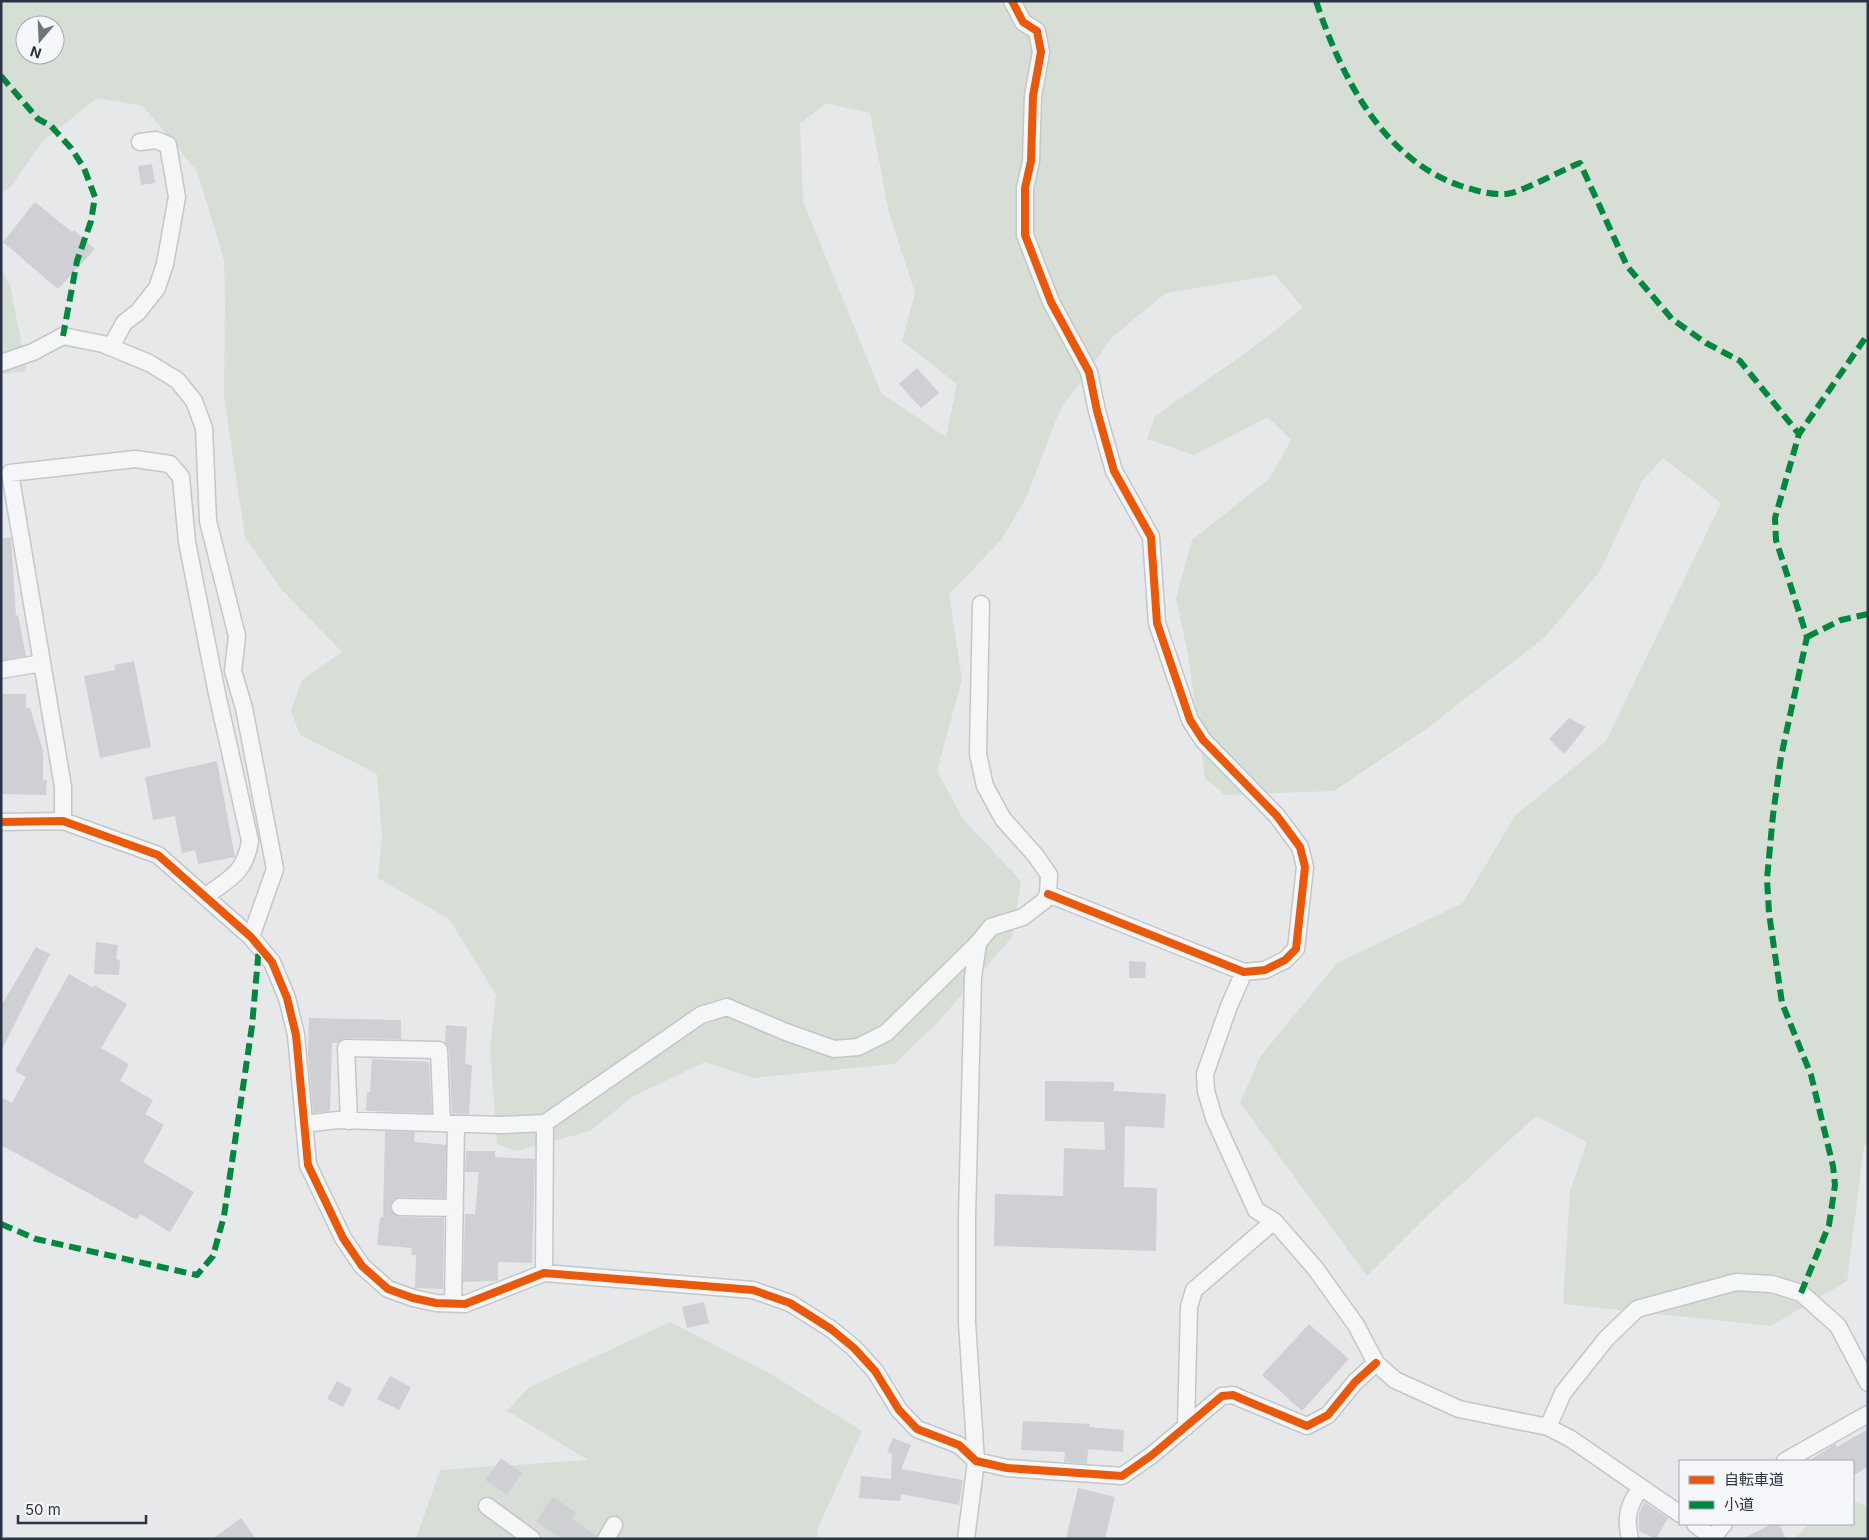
<svg xmlns="http://www.w3.org/2000/svg" width="1869" height="1540" font-family="Inter,'Noto Sans JP',sans-serif">
  <style>
    .green { fill: #d6ded6; fill-rule: evenodd }
    .building { fill: #ced0d3 }
    .lines { fill: none; stroke-linecap: round; stroke-linejoin: round }
    .street-casing { stroke: #c4c6c8; stroke-width: 19 }
    .street { stroke: #f5f6f7; stroke-width: 16 }
    .quiet { stroke: #00873e; stroke-width: 6; stroke-dasharray: 12 6; stroke-linecap: butt }
    .cycleway-casing { stroke: #f4f6f9; stroke-width: 11 }
    .cycleway { stroke: #e8590c; stroke-width: 8 }
  </style>
  <rect width="100%" height="100%" fill="#e6e8ea"/>
  <path class="green" d="M 1,1 L 1868,1 L 1868,1145 L 1864,1146 L 1847,1281 L 1771,1326 L 1563,1304 L 1570,1191 L 1587,1142 L 1536,1116 L 1429,1214 L 1367,1276 L 1240,1103 L 1260,1057 L 1337,963 L 1463,903 L 1515,816 L 1606,741 L 1721,503 L 1663,458 L 1642,481 L 1600,571 L 1545,637 L 1426,729 L 1334,791 L 1225,795 L 1205,778 L 1188,654 L 1176,598 L 1192,540 L 1270,478 L 1291,440 L 1268,417 L 1194,455 L 1147,439 L 1155,416 L 1247,352 L 1303,308 L 1275,275 L 1166,293 L 1112,337 L 1059,412 L 1026,498 L 1001,540 L 949,594 L 962,679 L 937,771 L 963,819 L 1021,881 L 1012,937 L 937,1023 L 894,1064 L 753,1078 L 705,1062 L 632,1097 L 590,1131 L 517,1151 L 497,1144 L 490,1048 L 496,995 L 450,920 L 378,878 L 382,836 L 377,774 L 300,735 L 291,711 L 302,680 L 342,652 L 282,590 L 245,537 L 224,397 L 225,305 L 224,260 L 197,171 L 143,106 L 97,98 L 42,142 L 11,186 L 1,194 ZM 25,25 L 55,25 L 55,55 L 25,55 ZM 826,103 L 870,113 L 889,213 L 915,293 L 902,341 L 957,384 L 946,437 L 881,393 L 803,201 L 800,124 Z
    M 1,270 L 10,285 L 27,371 L 1,374 Z
    M 670,1322 L 769,1373 L 862,1431 L 817,1530 L 819,1539 L 416,1539 L 440,1470 L 588,1460 L 507,1411 L 528,1388 Z
    M 1853,1502 L 1868,1506 L 1868,1539 L 1795,1539 L 1808,1524 L 1853,1524 Z"/>
  <path class="building" d="M 152,164 L 155,183 L 141,185 L 138,166 Z
    M 35,202 L 72,232 L 74,230 L 95,249 L 58,289 L 3,242 Z
    M 917,368 L 939,393 L 921,408 L 899,384 Z
    M 1,538 L 11,538 L 16,616 L 18,615 L 26,656 L 2,660 Z
    M 134,661 L 151,747 L 100,758 L 84,676 L 115,670 L 114,665 Z
    M 1,694 L 26,694 L 26,708 L 30,708 L 43,751 L 43,780 L 47,780 L 46,795 L 1,794 Z
    M 1569,718 L 1586,727 L 1564,754 L 1549,739 Z
    M 217,761 L 235,857 L 198,864 L 195,850 L 182,853 L 175,816 L 153,820 L 145,777 Z
    M 96,942 L 118,945 L 116,959 L 120,960 L 119,975 L 94,974 Z
    M 36,947 L 50,954 L 1,1051 L 1,1006 Z
    M 1129,961 L 1146,962 L 1145,978 L 1129,978 Z
    M 69,974 L 93,988 L 94,985 L 127,1004 L 101,1048 L 129,1064 L 120,1081 L 153,1100 L 145,1114 L 164,1125 L 143,1162 L 194,1192 L 170,1232 L 140,1214 L 137,1220 L 1,1145 L 1,1097 L 12,1103 L 26,1077 L 15,1071 Z
    M 309,1018 L 401,1020 L 401,1039 L 346,1038 L 337,1043 L 332,1043 L 330,1111 L 313,1113 L 308,1054 Z
    M 446,1025 L 467,1027 L 465,1064 L 472,1065 L 469,1114 L 452,1113 L 449,1050 L 445,1042 Z
    M 372,1059 L 429,1062 L 432,1113 L 366,1111 L 367,1092 L 370,1092 Z
    M 1045,1081 L 1114,1082 L 1114,1091 L 1166,1094 L 1164,1128 L 1125,1126 L 1124,1187 L 1157,1188 L 1156,1251 L 994,1246 L 995,1194 L 1063,1196 L 1064,1148 L 1105,1150 L 1104,1122 L 1045,1121 Z
    M 385,1131 L 415,1132 L 414,1142 L 446,1145 L 445,1198 L 400,1197 L 395,1199 L 390,1206 L 392,1212 L 399,1217 L 444,1218 L 443,1289 L 415,1288 L 416,1255 L 411,1255 L 412,1248 L 377,1245 L 380,1217 L 383,1217 Z
    M 466,1151 L 495,1151 L 495,1157 L 535,1159 L 532,1263 L 498,1262 L 498,1280 L 495,1281 L 463,1282 L 465,1214 L 475,1214 L 479,1172 L 465,1172 Z
    M 704,1302 L 709,1323 L 687,1328 L 682,1307 Z
    M 1309,1324 L 1349,1359 L 1302,1411 L 1262,1375 Z
    M 390,1376 L 411,1387 L 399,1410 L 377,1399 Z
    M 337,1381 L 352,1389 L 343,1407 L 327,1399 Z
    M 1023,1421 L 1090,1424 L 1090,1427 L 1124,1430 L 1123,1452 L 1088,1449 L 1087,1464 L 1064,1462 L 1065,1452 L 1021,1450 Z
    M 1868,1429 L 1868,1466 L 1853,1476 L 1853,1461 L 1809,1461 L 1835,1444 L 1837,1447 Z
    M 893,1438 L 911,1445 L 901,1469 L 963,1480 L 959,1505 L 901,1494 L 900,1501 L 859,1498 L 861,1476 L 891,1479 L 892,1454 L 887,1452 Z
    M 501,1458 L 522,1473 L 507,1495 L 485,1480 Z
    M 1078,1488 L 1115,1497 L 1105,1539 L 1066,1539 Z
    M 553,1497 L 576,1513 L 572,1519 L 597,1536 L 596,1539 L 562,1539 L 536,1521 Z
    M 1644,1502 L 1668,1518 L 1656,1539 L 1639,1531 L 1639,1514 Z
    M 241,1518 L 256,1539 L 212,1539 Z
    M 1772,1524 L 1779,1524 L 1786,1539 L 1742,1539 Z"/>
  <g class="lines">
    <g class="street-casing">
      <path id="street" d="M 1012,1 L 1023,22 L 1037,31 L 1041,52 L 1033,96 L 1031,161 L 1025,188 L 1025,235 L 1051,302 L 1089,372 L 1097,411 L 1114,471 L 1151,537 L 1157,623 L 1190,720 L 1203,740 L 1277,816 L 1300,847 L 1305,867 L 1296,949 L 1285,960 L 1265,970 L 1244,972 L 1048,894
        M 111,347 L 124,323 L 138,312 L 157,288 L 165,264 L 177,197 L 168,145 L 156,140 L 140,142
        M 1,363 L 33,352 L 63,336 L 103,344 L 149,363 L 177,380 L 194,401 L 204,428 L 208,521 L 237,636 L 233,671 L 244,708 L 275,869 L 251,937
        M 1,670 L 42,663
        M 63,821 L 63,787 L 10,473 L 135,459 L 170,464 L 181,477 L 187,542 L 216,689 L 250,841 C 245,873 230,878 206,896
        M 1,822 L 63,821 L 158,855 L 251,937 L 272,962 L 287,998 L 296,1035 L 308,1165 L 343,1238 L 362,1266 L 388,1289 L 413,1298 L 436,1303 L 465,1304 L 544,1273 L 753,1290 L 790,1303 L 831,1329 L 854,1348 L 875,1371 L 899,1410 L 917,1429 L 959,1445 L 976,1461 L 1007,1468 L 1122,1476 L 1152,1455 L 1222,1396 L 1233,1395 L 1242,1399 L 1307,1426 L 1328,1415 L 1355,1382 L 1376,1363
        M 1244,972 L 1229,1006 L 1205,1074 L 1206,1091 L 1214,1118 L 1256,1210 L 1274,1221 L 1315,1268 L 1356,1325 L 1376,1363 L 1395,1380 L 1459,1409 L 1548,1427 L 1571,1439 L 1680,1514
        M 349,1121 L 346,1048 L 439,1050 L 442,1123
        M 304,1124 L 338,1120 L 502,1125 L 545,1123 L 701,1015 L 727,1007 L 786,1032 L 834,1049 L 858,1047 L 886,1033 L 978,943 L 991,927 L 1023,917 L 1044,901 L 1048,894 L 1049,875 L 1036,856 L 1003,819 L 985,786 L 978,754 L 981,604
        M 400,1207 L 455,1208
        M 544,1273 L 545,1123
        M 453,1304 L 456,1124
        M 1186,1427 L 1189,1307 L 1194,1290 L 1274,1221
        M 1548,1427 L 1563,1393 L 1606,1339 L 1637,1309 L 1736,1282 L 1772,1284 L 1801,1293 L 1838,1326 L 1868,1383
        M 1785,1461 L 1868,1414
        M 487,1506 L 532,1539
        M 1695,1524 L 1714,1539
        M 1714,1536 L 1724,1524
        M 606,1539 L 614,1525
        M 966,1539 L 976,1461 L 967,1322 L 967,1217 L 973,977 L 978,943
        M 1630,1539 C 1625,1516 1628,1506 1641,1487"/>
    </g>
    <use href="#street" class="street"/>
    <path class="quiet" d="M 1316,1 C 1341,76 1382,159 1461,186 C 1477,191 1490,195 1506,194 C 1520,193 1564,169 1580,163 L 1627,266 L 1672,319 L 1706,343 L 1740,361 L 1799,434
      M 1,76 L 38,119 L 51,126 L 71,148 L 84,168 L 95,197 L 91,221 L 77,261 L 63,336
      M 1807,637 L 1841,620 L 1868,614
      M 1,1224 L 36,1239 L 197,1275 L 213,1256 L 224,1216 L 252,1026 L 259,947
      M 1801,1293 L 1829,1225 L 1835,1185 L 1833,1166 L 1811,1075 L 1782,1003 L 1769,913 L 1767,879 L 1773,815 L 1781,757 L 1807,637 L 1776,540 L 1775,518 L 1799,434 L 1868,334"/>
    <g class="cycleway-casing">
      <path id="cycleway" d="M 1012,1 L 1023,22 L 1037,31 L 1041,52 L 1033,96 L 1031,161 L 1025,188 L 1025,235 L 1051,302 L 1089,372 L 1097,411 L 1114,471 L 1151,537 L 1157,623 L 1190,720 L 1203,740 L 1277,816 L 1300,847 L 1305,867 L 1296,949 L 1285,960 L 1265,970 L 1244,972 L 1048,894
        M 1,822 L 63,821 L 158,855 L 251,937 L 272,962 L 287,998 L 296,1035 L 308,1165 L 343,1238 L 362,1266 L 388,1289 L 413,1298 L 436,1303 L 465,1304 L 544,1273 L 753,1290 L 790,1303 L 831,1329 L 854,1348 L 875,1371 L 899,1410 L 917,1429 L 959,1445 L 976,1461 L 1007,1468 L 1122,1476 L 1152,1455 L 1222,1396 L 1233,1395 L 1242,1399 L 1307,1426 L 1328,1415 L 1355,1382 L 1376,1363"/>
    </g>
    <use href="#cycleway" class="cycleway"/>
  </g>
  <rect width="1869" height="1540" fill="none" stroke="#2b3445" stroke-width="5"/>
  <rect x="1679" y="1460" width="175" height="65" fill="#f4f6f9" stroke="#a4a8b1"/>
  <rect x="1689" y="1476" width="25" height="8" fill="#e8590c" stroke="#a4a8b1"/>
  <text x="1724" y="1485" font-size="15" fill="#2b3445">自転車道</text>
  <rect x="1689" y="1501" width="25" height="8" fill="#00873e" stroke="#a4a8b1"/>
  <text x="1724" y="1510" font-size="15" fill="#2b3445">小道</text>
  <g transform="translate(40 40) rotate(199)"><circle r="24" fill="#f4f6f9" stroke="#a4a8b1"/>
  <path d="M0-4L9 19L0 12L-9 19Z" fill="#6c737f"/>
  <text y="-8" font-size="14" font-weight="bold" text-anchor="middle" fill="#2b3445">N</text>
  </g>
  <path d="M18 1515v8h128v-8" fill="none" stroke="#2b3445" stroke-width="2.5"/>
  <text x="25" y="1515" font-size="15" fill="#2b3445" stroke="#f4f6f9" stroke-width="4" paint-order="stroke">50 m</text>
</svg>
